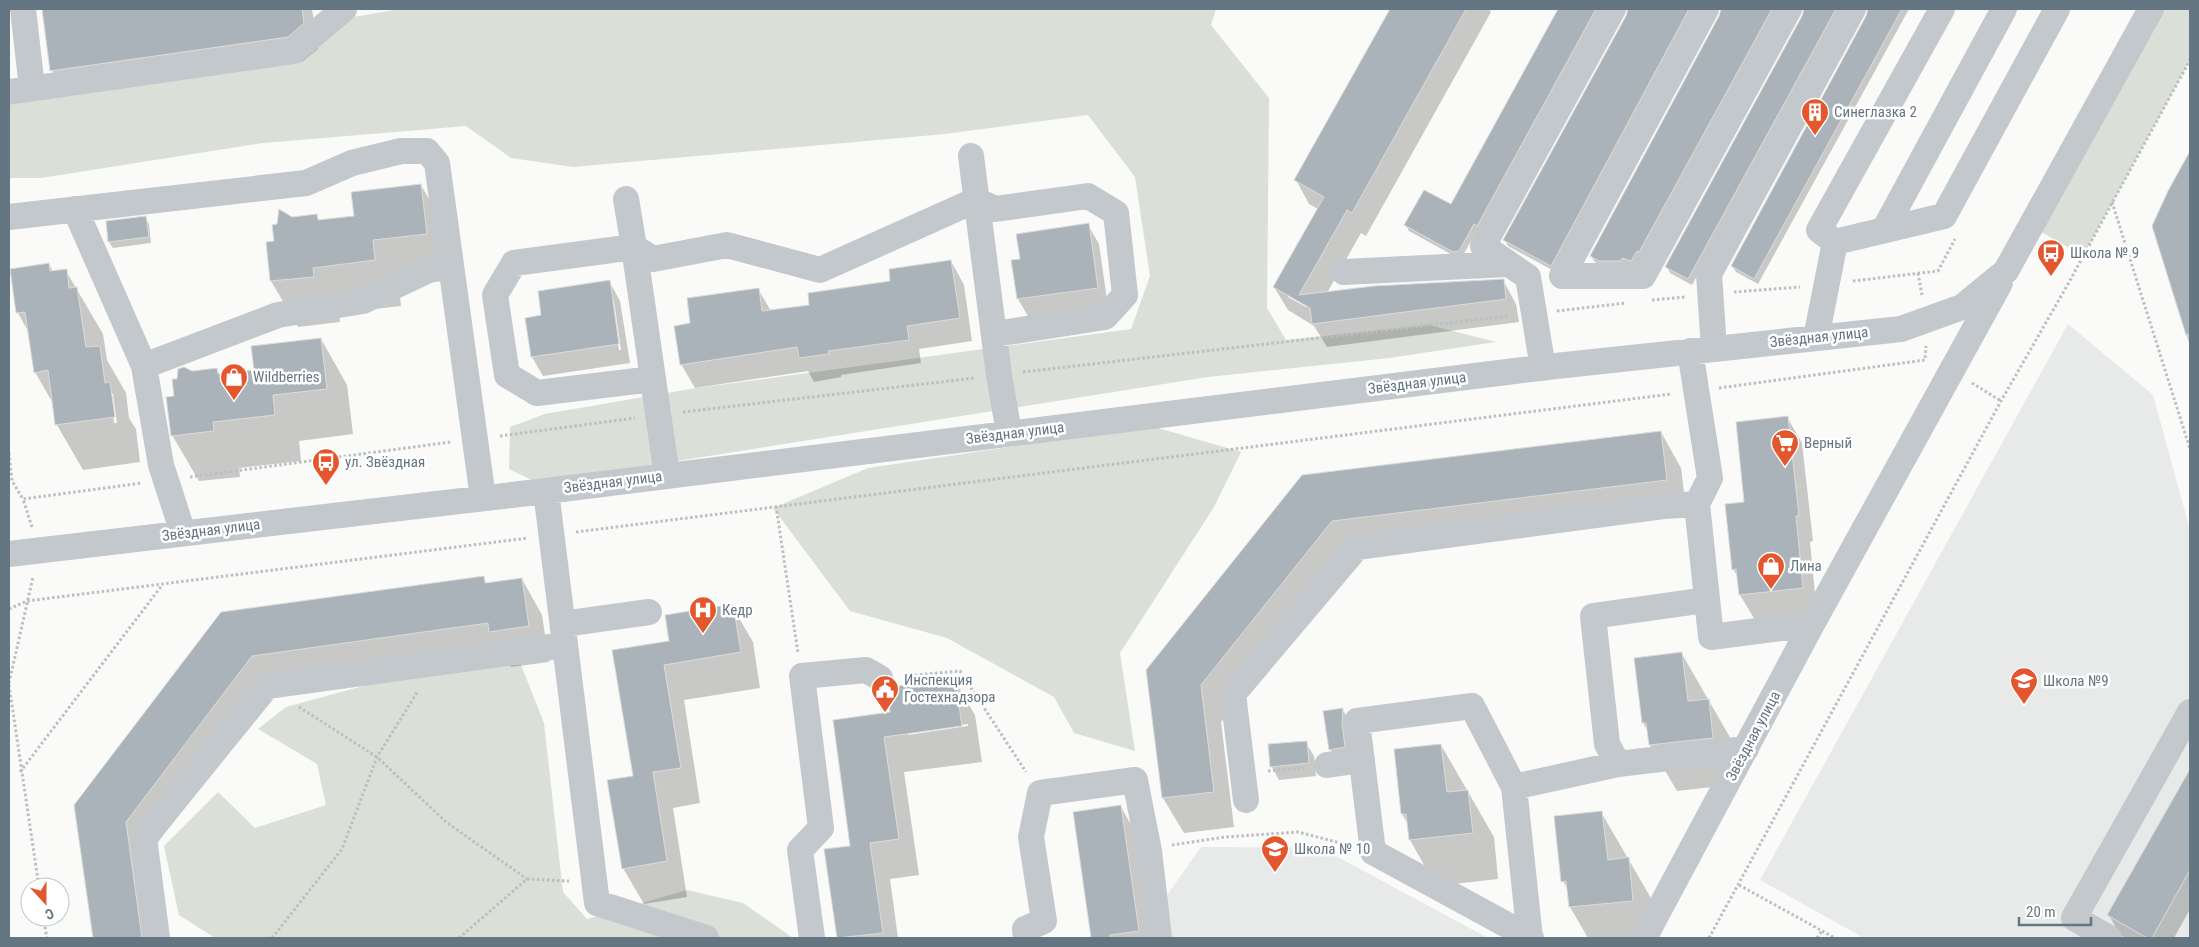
<svg xmlns="http://www.w3.org/2000/svg" width="2199" height="947" font-family="'Roboto Condensed',sans-serif">
  <style>
    .built { fill: #e8e9e9 }
    .green { fill: #dadfd7 }
    .shadow { fill: #0003; fill-rule: evenodd }
    .building { fill: #aab3b9; stroke: #dcdcda }
    .lines { fill: none; stroke-linecap: round; stroke-linejoin: round }
    .path { stroke: #bbbfc2; stroke-width: 3; stroke-dasharray: 2.5 2.5; stroke-linecap: butt }
    .minor { stroke: #c3c8cc; stroke-width: 26 }
    .labels { text-anchor: middle; stroke-width: 5; stroke-linejoin: round; paint-order: stroke }
    .poi-label { font-size: 15px; fill: #657683; stroke: #fff; text-anchor: start }
    .street-label { font-size: 15px; fill: #657683; stroke: #fff }
  </style>
  <rect width="100%" height="100%" fill="#fafaf8"/>
  <path class="built" d="M 2068,324 L 2153,395 L 2190,530 L 2190,938 L 1864,938 L 1760,880 Z
    M 1201,847 L 1321,848 L 1488,938 L 1168,938 L 1165,898 Z"/>
  <path class="green" d="M 400,9 L 1216,9 L 1211,25 L 1269,98 L 1267,308 L 1286,340 L 1429,325 L 1496,342 L 1389,358 L 1208,377 L 538,483 L 509,469 L 510,427 L 545,414 L 690,389 L 1131,329 L 1150,276 L 1135,177 L 1088,115 L 945,134 L 573,167 L 511,158 L 466,126 L 263,143 L 41,178 L 9,178 L 9,105 L 298,62 L 348,18 Z
    M 2151,9 L 2190,9 L 2190,60 L 2083,256 L 2031,226 Z
    M 1151,426 L 1241,452 L 1214,507 L 1120,653 L 1135,751 L 1074,733 L 1054,697 L 947,638 L 850,611 L 773,508 L 868,468 Z
    M 440,665 L 521,665 L 544,723 L 563,892 L 587,919 L 687,890 L 743,903 L 793,938 L 215,938 L 179,915 L 164,846 L 218,792 L 255,828 L 326,805 L 317,764 L 258,729 L 286,707 Z"/>
  <path class="shadow" d="M 43,9 L 312,9 L 318,49 L 302,62 L 66,96 L 52,70 Z
    M 1392,9 L 1489,9 L 1491,12 L 1366,236 L 1361,233 L 1327,293 L 1503,280 L 1516,304 L 1519,322 L 1327,347 L 1314,326 L 1288,310 L 1274,287 L 1318,209 L 1309,204 L 1296,180 ZM 1289,295 L 1306,305 L 1306,307 L 1288,297 Z
    M 1559,9 L 1603,9 L 1462,257 L 1458,258 L 1409,231 L 1406,225 L 1451,206 Z
    M 1629,9 L 1696,9 L 1554,271 L 1508,246 L 1505,240 L 1627,17 Z
    M 1722,9 L 1779,9 L 1635,267 L 1604,267 L 1595,262 L 1591,256 L 1720,17 Z
    M 1805,9 L 1843,9 L 1692,285 L 1670,273 L 1667,267 L 1804,16 Z
    M 1869,9 L 1909,9 L 1758,284 L 1736,272 L 1732,266 L 1867,17 Z
    M 2190,154 L 2190,346 L 2154,226 L 2169,192 Z
    M 421,185 L 447,231 L 453,280 L 399,286 L 401,306 L 339,313 L 340,322 L 298,327 L 271,281 L 267,244 L 275,243 L 292,218 L 316,215 L 320,221 L 355,217 Z
    M 145,218 L 149,224 L 151,243 L 113,248 L 109,242 Z
    M 1088,225 L 1099,244 L 1108,307 L 1029,318 L 1018,299 L 1022,260 Z
    M 951,261 L 964,285 L 972,341 L 919,349 L 921,363 L 841,375 L 841,377 L 814,382 L 808,371 L 695,388 L 681,364 L 692,324 L 758,289 L 771,311 L 811,306 Z
    M 49,264 L 53,272 L 66,271 L 103,334 L 107,360 L 126,393 L 129,418 L 136,429 L 140,462 L 83,470 L 57,425 L 54,405 L 35,372 L 29,333 L 18,313 ZM 110,391 L 113,394 L 117,423 L 114,423 Z
    M 609,281 L 620,301 L 630,363 L 543,376 L 532,357 ZM 611,301 L 614,301 L 621,350 L 619,350 Z
    M 321,339 L 347,385 L 353,434 L 299,441 L 301,461 L 239,468 L 240,477 L 199,481 L 172,435 L 178,380 L 192,373 L 216,370 L 220,375 L 255,371 Z
    M 1787,417 L 1802,443 L 1813,541 L 1810,542 L 1817,614 L 1755,620 L 1740,595 L 1739,579 L 1733,569 L 1746,503 Z
    M 1661,432 L 1681,468 L 1687,516 L 1353,557 L 1221,722 L 1234,827 L 1184,833 L 1163,798 L 1147,670 L 1303,476 Z
    M 483,577 L 487,584 L 522,579 L 542,615 L 549,662 L 511,667 L 507,659 L 273,692 L 145,859 L 157,938 L 94,938 L 75,805 L 221,613 Z
    M 732,606 L 753,642 L 760,688 L 684,700 L 700,803 L 673,808 L 687,897 L 644,904 L 623,868 L 634,777 L 670,642 Z
    M 1682,654 L 1735,746 L 1739,784 L 1677,791 L 1650,745 L 1649,733 L 1643,723 Z
    M 954,679 L 975,715 L 982,762 L 904,772 L 919,875 L 890,879 L 898,938 L 838,938 L 826,850 L 852,847 L 834,721 L 892,713 ZM 968,724 L 968,726 L 908,735 L 908,732 Z
    M 1342,709 L 1346,715 L 1348,753 L 1334,755 L 1330,749 Z
    M 1306,743 L 1314,756 L 1316,776 L 1279,780 L 1272,767 Z
    M 1441,745 L 1494,837 L 1498,879 L 1436,886 L 1410,840 L 1408,824 L 1402,814 Z
    M 2190,772 L 2190,909 L 2174,938 L 2126,938 L 2120,935 L 2109,915 Z
    M 1121,807 L 1147,853 L 1159,938 L 1092,938 L 1075,813 Z
    M 1601,812 L 1655,905 L 1658,938 L 1588,938 L 1570,907 L 1569,892 L 1563,881 Z"/>
  <path class="building" d="M 42,9 L 302,9 L 304,23 L 288,37 L 50,71 Z
    M 1390,9 L 1466,9 L 1352,213 L 1347,210 L 1299,295 L 1374,286 L 1504,279 L 1506,299 L 1312,324 L 1310,308 L 1273,287 L 1324,197 L 1294,180 Z
    M 1558,9 L 1596,9 L 1477,226 L 1474,224 L 1459,251 L 1453,252 L 1404,225 L 1424,190 L 1451,204 Z
    M 1628,9 L 1689,9 L 1551,266 L 1503,240 L 1626,16 Z
    M 1721,9 L 1772,9 L 1639,252 L 1637,251 L 1631,261 L 1622,258 L 1620,261 L 1599,261 L 1590,256 L 1719,16 Z
    M 1804,9 L 1836,9 L 1688,279 L 1665,267 L 1802,16 Z
    M 1868,9 L 1902,9 L 1754,279 L 1731,266 L 1866,16 Z
    M 2190,151 L 2190,334 L 2186,335 L 2152,226 L 2168,191 Z
    M 421,184 L 427,234 L 373,240 L 375,260 L 313,268 L 314,277 L 270,281 L 266,242 L 274,241 L 272,225 L 277,224 L 279,209 L 292,217 L 317,214 L 318,220 L 354,216 L 351,192 Z
    M 146,216 L 149,237 L 108,242 L 106,221 Z
    M 1089,223 L 1098,288 L 1017,299 L 1011,260 L 1020,259 L 1016,234 Z
    M 951,260 L 960,318 L 907,326 L 909,340 L 828,351 L 829,354 L 799,358 L 797,347 L 680,365 L 674,326 L 690,323 L 687,298 L 759,288 L 762,311 L 809,305 L 808,293 L 890,281 L 889,269 Z
    M 49,263 L 50,271 L 67,269 L 69,288 L 77,287 L 86,347 L 100,346 L 105,383 L 110,382 L 115,417 L 55,425 L 48,370 L 34,373 L 25,312 L 16,313 L 10,269 Z
    M 610,280 L 619,344 L 531,357 L 525,318 L 541,315 L 538,291 Z
    M 321,338 L 327,389 L 273,395 L 275,415 L 213,422 L 214,431 L 171,436 L 166,397 L 174,396 L 172,379 L 177,379 L 178,369 L 184,367 L 192,371 L 217,368 L 218,374 L 254,370 L 251,346 Z
    M 1788,416 L 1799,516 L 1796,516 L 1803,588 L 1739,595 L 1736,569 L 1732,570 L 1725,504 L 1744,502 L 1736,422 Z
    M 1661,431 L 1667,480 L 1332,521 L 1201,685 L 1214,792 L 1162,798 L 1146,670 L 1302,475 Z
    M 484,576 L 485,583 L 522,578 L 529,626 L 489,632 L 488,623 L 252,656 L 126,822 L 142,938 L 93,938 L 74,805 L 221,612 Z
    M 733,604 L 741,652 L 664,665 L 681,768 L 653,772 L 667,861 L 622,869 L 607,780 L 633,776 L 612,650 L 669,641 L 665,615 Z
    M 1682,652 L 1688,701 L 1709,699 L 1713,738 L 1649,745 L 1646,723 L 1642,723 L 1634,658 Z
    M 955,678 L 962,726 L 884,737 L 899,839 L 870,843 L 883,933 L 837,938 L 824,849 L 850,846 L 833,720 L 890,712 L 888,691 L 892,687 Z
    M 1343,708 L 1342,723 L 1345,747 L 1329,750 L 1323,711 Z
    M 1307,741 L 1309,763 L 1270,767 L 1268,744 Z
    M 1441,744 L 1447,792 L 1468,790 L 1473,833 L 1409,840 L 1406,814 L 1401,814 L 1394,749 Z
    M 2190,769 L 2190,870 L 2152,938 L 2147,938 L 2107,915 Z
    M 1121,805 L 1139,931 L 1110,935 L 1110,938 L 1091,938 L 1073,812 Z
    M 1602,811 L 1608,860 L 1629,857 L 1633,901 L 1569,907 L 1566,881 L 1561,882 L 1554,816 Z"/>
  <g class="lines">
    <path class="path" d="M 2112,202 L 2190,449
      M 1918,273 L 1922,295
      M 1853,281 L 1938,271 L 1955,239
      M 1734,292 L 1800,287
      M 1652,300 L 1685,297
      M 1557,311 L 1626,303
      M 1023,372 L 1509,316
      M 1972,383 L 2001,401
      M 1719,388 L 1925,360 L 1926,346
      M 683,412 L 975,378
      M 500,436 L 635,418
      M 9,453 L 12,481 L 23,499
      M 190,477 L 451,442
      M 776,506 L 798,653
      M 32,527 L 23,499 L 142,483
      M 576,532 L 1671,394
      M 9,609 L 27,601 L 528,538
      M 905,676 L 960,671 L 1026,772
      M 9,683 L 33,577
      M 9,685 L 39,887
      M 299,707 L 377,757 L 446,822 L 527,879
      M 1268,771 L 1304,768
      M 20,772 L 163,584
      M 1172,845 L 1225,837 L 1298,832 L 1348,845
      M 1739,885 L 1835,938
      M 43,917 L 47,938
      M 272,938 L 342,849 L 377,757 L 418,691
      M 459,938 L 527,879 L 569,881
      M 1709,938 L 2001,401 L 2068,284 L 2190,60
      M 1817,938 L 1822,931"/>
    <path class="minor" d="M 23,9 L 32,88
      M 1706,9 L 1562,276 L 1643,276 L 1789,9
      M 9,92 L 294,51 L 344,9
      M 971,156 L 999,375 L 1009,433
      M 626,199 L 634,247 L 514,263 L 495,295 L 507,375 L 537,393 L 653,379
      M 75,209 L 144,366
      M 9,217 L 306,183 L 352,163 L 401,151 L 427,151 L 437,163 L 483,498
      M 1884,230 L 2004,9
      M 1835,242 L 1944,216 L 2057,9
      M 1344,272 L 1507,264
      M 1816,338 L 1835,242 L 1819,230 L 1942,9
      M 1714,349 L 1709,274 L 1853,9
      M 1690,351 L 1710,478 L 1697,504 L 1711,637 L 1812,624
      M 1543,368 L 1528,277 L 1483,246 L 1613,9
      M 667,476 L 634,247 L 653,259 L 727,245 L 820,270 L 976,200 L 995,209 L 1088,196 L 1116,213 L 1125,295 L 1105,317 L 995,334
      M 546,491 L 597,903 L 706,938
      M 183,533 L 161,465 L 144,366 L 278,315 L 363,301 L 450,260
      M 9,554 L 546,491 L 1556,366 L 1901,329 L 1962,307 L 2006,271 L 2151,9
      M 1706,600 L 1593,616 L 1607,744 L 1618,764 L 1746,749
      M 563,624 L 649,612
      M 1327,765 L 1362,760
      M 1514,787 L 1530,938
      M 1246,800 L 1233,694 L 1357,547 L 1663,506 L 1697,504
      M 157,938 L 144,838 L 267,686 L 565,645
      M 812,938 L 800,850 L 821,828 L 802,676 L 866,670 L 880,678
      M 1026,938 L 1025,929 L 1044,921 L 1031,837 L 1040,793 L 1135,780 L 1149,851 L 1159,938
      M 1531,938 L 1373,852 L 1357,721 L 1472,706 L 1514,787 L 1618,764
      M 1644,938 L 1812,624 L 2000,283
      M 2109,938 L 2074,918 L 2190,712"/>
  </g>
  <defs>
    <g id="building-pin" transform="scale(1.4375)"><path d="M0 17L-7.5 6A9.5 9.5 0 1 1 7.5 6Z" fill="#e4572e" stroke="#fff"/><path d="M-4-6H4V6H1V3H-1V6H-4ZM-2.5-4.3h1.7v1.8h-1.7ZM.8-4.3h1.7v1.8H.8ZM-2.5-1h1.7V.8h-1.7ZM.8-1h1.7V.8H.8Z" fill="#fff"/></g>
    <g id="bus-pin" transform="scale(1.4375)"><path d="M0 17L-7.5 6A9.5 9.5 0 1 1 7.5 6Z" fill="#e4572e" stroke="#fff"/><path d="M-5-6H5V4H4V6H2V4H-2V6H-4V4H-5ZM-3.5-4V0h7V-4ZM-3.5 1.2v1.5H-2V1.2ZM2 1.2v1.5H3.5V1.2Z" fill="#fff"/></g>
    <g id="shop-pin" transform="scale(1.4375)"><path d="M0 17L-7.5 6A9.5 9.5 0 1 1 7.5 6Z" fill="#e4572e" stroke="#fff"/><path d="M-5-2.5h2.3a2.7 3.5 0 0 1 5.4 0H5L5.5 6h-11ZM-1.5-2.5h3a1.5 2.3 0 0 0-3 0Z" fill="#fff"/></g>
    <g id="supermarket-pin" transform="scale(1.4375)"><path d="M0 17L-7.5 6A9.5 9.5 0 1 1 7.5 6Z" fill="#e4572e" stroke="#fff"/><path d="M-6-5.5h2.5l.6 2H6L4.5 2H-2.5L-4.4-4H-6ZM-1.5 3.2a1.3 1.3 0 1 0 .1 0ZM3 3.2a1.3 1.3 0 1 0 .1 0Z" fill="#fff"/></g>
    <g id="hospital-pin" transform="scale(1.4375)"><path d="M0 17L-7.5 6A9.5 9.5 0 1 1 7.5 6Z" fill="#e4572e" stroke="#fff"/><path d="M-5-5h3v3.5h4V-5h3V5h-3V1.5h-4V5h-3Z" fill="#fff"/></g>
    <g id="school-pin" transform="scale(1.4375)"><path d="M0 17L-7.5 6A9.5 9.5 0 1 1 7.5 6Z" fill="#e4572e" stroke="#fff"/><path d="M0-5L7-2L0 1L-7-2ZM-4 1L0 2.5L4 1V4Q0 6-4 4Z" fill="#fff"/></g>
    <g id="civic-pin" transform="scale(1.4375)"><path d="M0 17L-7.5 6A9.5 9.5 0 1 1 7.5 6Z" fill="#e4572e" stroke="#fff"/><path d="M-.6-6.5H3V-4.5H.6V-3L4-1V1h2V6H-6V1h2V-1L-.6-3ZM-1.2 2.5V6h2.4V2.5Z" fill="#fff"/></g>
  </defs>
  <g fill-rule="evenodd">
    <use href="#building-pin" x="1815" y="112"/>
    <use href="#bus-pin" x="2051" y="253"/>
    <use href="#shop-pin" x="234" y="377"/>
    <use href="#supermarket-pin" x="1785" y="443"/>
    <use href="#bus-pin" x="326" y="462"/>
    <use href="#shop-pin" x="1771" y="566"/>
    <use href="#hospital-pin" x="703" y="610"/>
    <use href="#school-pin" x="2024" y="681"/>
    <use href="#civic-pin" x="885" y="689"/>
    <use href="#school-pin" x="1275" y="849"/>
  </g>
  <g class="labels">
    <g class="poi-label">
      <text x="1834" y="117">Синеглазка 2</text>
      <text x="2070" y="258">Школа № 9</text>
      <text x="253" y="382">Wildberries</text>
      <text x="1804" y="448">Верный</text>
      <text x="345" y="467">ул. Звёздная</text>
      <text x="1790" y="571">Лина</text>
      <text x="722" y="615">Кедр</text>
      <text x="904" y="685">Инспекция<tspan x="904" dy="17">Гостехнадзора</tspan></text>
      <text x="2043" y="686">Школа №9</text>
      <text x="1294" y="854">Школа № 10</text>
    </g>
    <g class="street-label">
      <text transform="translate(1819 337) rotate(-6)" y="5">Звёздная улица</text>
      <text transform="translate(1417 383) rotate(-7)" y="5">Звёздная улица</text>
      <text transform="translate(1015 433) rotate(-7)" y="5">Звёздная улица</text>
      <text transform="translate(613 482) rotate(-7)" y="5">Звёздная улица</text>
      <text transform="translate(211 530) rotate(-7)" y="5">Звёздная улица</text>
      <text transform="translate(1753 736) rotate(-62)" y="5">Звёздная улица</text>
    </g>
  </g>
  <rect width="2199" height="947" fill="none" stroke="#657683" stroke-width="20"/>
  <g transform="translate(45 902) rotate(159)"><circle r="24" fill="#ffffff" stroke="#c1c8cd"/>
  <path d="M0-4L9 19L0 12L-9 19Z" fill="#e4572e"/>
  <text y="-8" font-size="14" font-weight="bold" text-anchor="middle" fill="#657683">С</text>
  </g>
  <path d="M2019 917v8h72v-8" fill="none" stroke="#657683" stroke-width="2.5"/>
  <text x="2026" y="917" font-size="15" fill="#657683" stroke="#ffffff" stroke-width="4" paint-order="stroke">20 m</text>
</svg>
